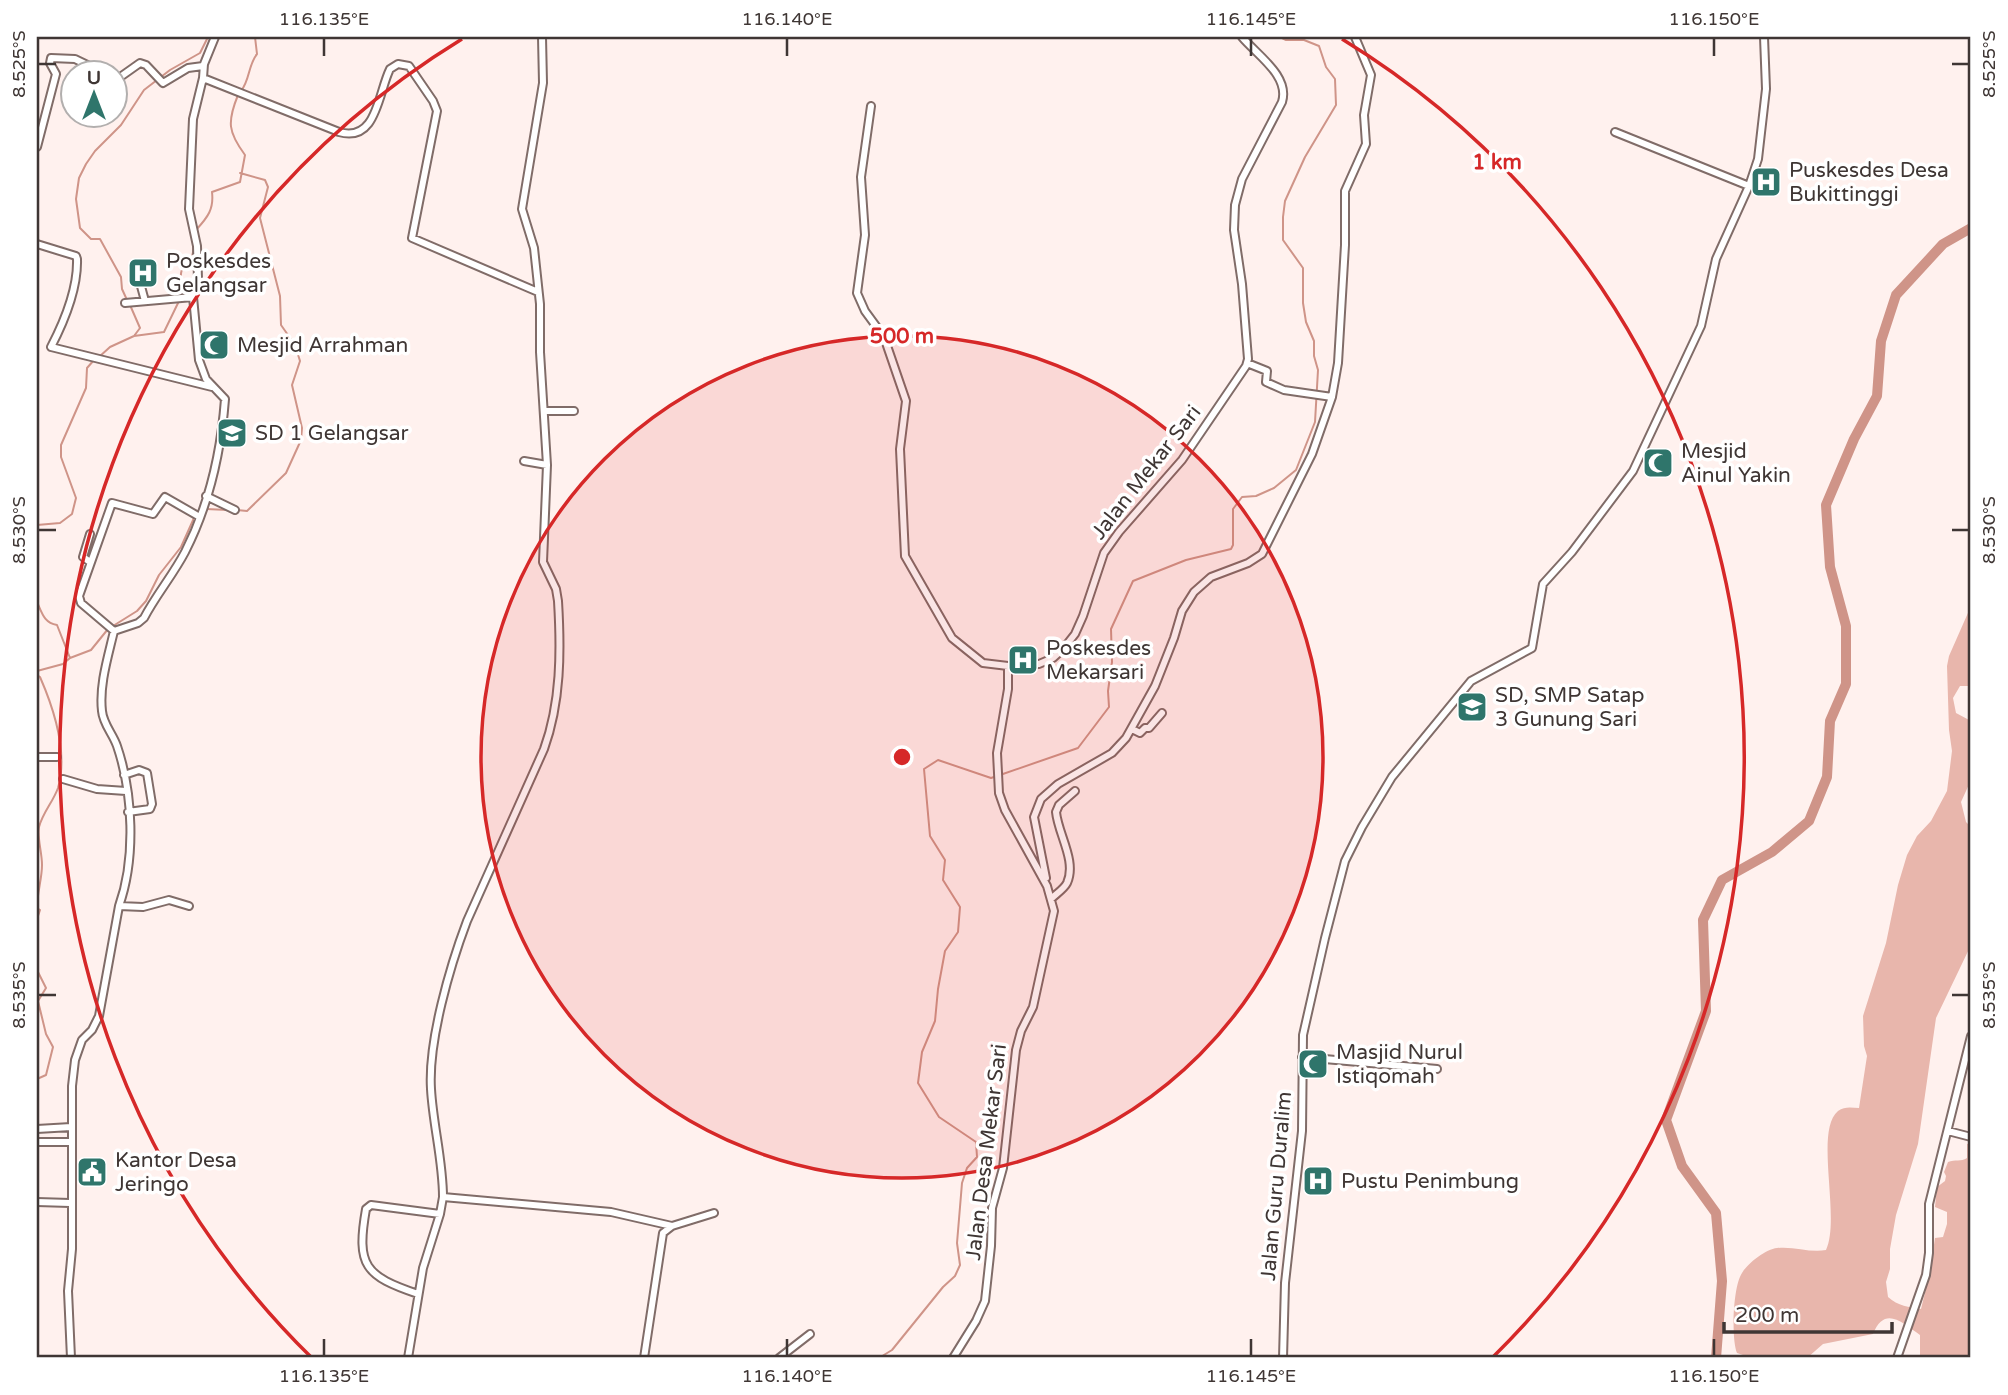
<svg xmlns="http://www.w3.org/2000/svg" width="2008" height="1395" font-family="'Varela Round',sans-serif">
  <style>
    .green { fill: #e8b6ac }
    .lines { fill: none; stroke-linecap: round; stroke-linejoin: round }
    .stream { stroke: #cf9488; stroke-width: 2 }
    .river { stroke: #cf9488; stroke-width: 10 }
    .minor-casing { stroke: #806c68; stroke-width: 10 }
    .minor { stroke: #fff; stroke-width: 6 }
    .ticks { fill: none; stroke: #3f3634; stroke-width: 2.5 }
    .ring { fill: none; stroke: #d62828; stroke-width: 3.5 }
    .labels { text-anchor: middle; stroke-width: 7; stroke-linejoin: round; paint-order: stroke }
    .poi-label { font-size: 21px; fill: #3f3634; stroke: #fff; text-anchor: start }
    .street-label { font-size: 21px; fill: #3f3634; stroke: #fff }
    .centre { fill: #d62828; stroke: #fff; stroke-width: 3.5 }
    .ring-label { font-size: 21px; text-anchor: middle; font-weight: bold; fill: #d62828; stroke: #fff; stroke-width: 7; stroke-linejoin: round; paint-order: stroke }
    .neatline { fill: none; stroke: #3f3634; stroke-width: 2.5 }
    .ticks-label { font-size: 18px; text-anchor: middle; fill: #3f3634 }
  </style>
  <rect width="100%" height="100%" fill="#fff1ee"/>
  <path class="green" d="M 1971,606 L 1971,686 L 1960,686 L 1953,698 L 1956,713 L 1971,721 L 1971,780 L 1961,802 L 1966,822 L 1971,827 L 1971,945 L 1936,1018 L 1918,1144 L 1896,1215 L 1890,1249 L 1890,1269 L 1886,1282 L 1888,1297 C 1898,1306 1909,1307 1921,1309 L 1930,1272 L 1935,1238 L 1943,1237 L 1947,1224 L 1947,1212 L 1935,1207 L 1937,1187 L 1945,1181 L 1946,1176 L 1944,1172 L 1948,1162 C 1955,1159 1961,1162 1967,1158 L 1967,1144 L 1971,1143 L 1971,1358 L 1920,1358 L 1920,1335 C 1902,1323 1885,1305 1873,1334 L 1823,1344 L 1807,1358 L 1752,1358 L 1737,1353 C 1731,1338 1733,1286 1742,1273 C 1748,1263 1766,1249 1777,1248 C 1794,1246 1810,1253 1826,1250 C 1841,1218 1814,1131 1838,1111 C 1845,1106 1852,1108 1859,1108 L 1867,1056 L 1864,1046 L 1863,1016 L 1886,943 L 1898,885 L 1907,855 L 1917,836 L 1931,821 L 1947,791 L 1952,751 L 1949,730 L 1947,666 L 1949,656 Z"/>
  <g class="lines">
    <path class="stream" d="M 241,91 C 250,80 248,65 257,54 L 255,37
      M 196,230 C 208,217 214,209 212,192 L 240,182 L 245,155 C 228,132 227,122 238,95
      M 181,296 C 184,278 174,272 191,261 L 194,248
      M 127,300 L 122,289 L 121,277 L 100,239 L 91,239 L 80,228 L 76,199 L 79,178 L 86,164 L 95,151 L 121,125 L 144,90 L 170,70 L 200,53 L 208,37
      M 130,305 L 140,328 L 134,336
      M 99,357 L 110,347 L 134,336 L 164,332 L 179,301
      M 206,509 L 228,510
      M 237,510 L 247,511 L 286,473 L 301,440 L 302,428 L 292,385 L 300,361 L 295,345 L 281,325 L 280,296 L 260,218 L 268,187 L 265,180 L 240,173
      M 37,525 L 60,523 L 72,514 L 76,498 L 61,457 L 61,445 L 86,388 L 87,368 L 94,360
      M 37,602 C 42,613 44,623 57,625 L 70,658 L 63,664 L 37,671
      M 113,626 L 137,611 L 146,601 L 159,575 L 181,547 L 194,518
      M 70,658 L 91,650 L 108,629
      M 37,675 L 40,677 C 54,709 68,753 58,788 C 53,802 43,812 39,827 C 37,838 42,852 42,865 C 42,879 37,893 37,908 L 40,910 L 37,919
      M 1000,775 L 1078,748 L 1109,707 L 1108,691 L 1112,662 L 1111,629 L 1133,581 L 1186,560 L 1231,549 L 1233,545 L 1233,509 L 1242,497 L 1256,496 L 1274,488 L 1296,470 L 1315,422 L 1318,370 L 1314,356 L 1314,341 L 1306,322 L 1303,303 L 1303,268 L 1283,240 L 1283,217 L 1285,201 L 1305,157 L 1336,105 L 1335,79 L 1326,67 L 1319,46 L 1304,40 L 1286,40 L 1280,37
      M 37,970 L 46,988 L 38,1001 L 46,1034 L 53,1047 L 46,1075 L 37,1079
      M 879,1358 L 892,1350 L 943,1287 L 955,1276 L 960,1265 L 957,1243 L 962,1183 L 967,1168 L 977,1157 L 976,1142 L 939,1117 L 918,1083 L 922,1052 L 935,1021 L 938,989 L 945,951 L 958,932 L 960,907 L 943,880 L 945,860 L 930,836 L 924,769 L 938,760 L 991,778 L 994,777"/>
    <path class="river" d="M 1716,1358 L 1722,1281 L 1716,1213 L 1682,1166 L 1666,1120 L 1706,1011 L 1703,920 L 1722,880 L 1772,852 L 1809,821 L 1827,777 L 1830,721 L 1846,684 L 1846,626 L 1830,567 L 1826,505 L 1854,439 L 1877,396 L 1881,341 L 1896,295 L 1943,244 L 1971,228"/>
    <g class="minor-casing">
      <path id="minor" d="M 203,78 L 339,132 C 377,143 378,93 390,69 L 398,64 L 409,66 L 433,101 L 437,111 L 412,238 L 538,292
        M 116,80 L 140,63 L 146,65 L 163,83 L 188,68 L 203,66
        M 871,106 L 861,177 L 865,235 L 857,293 L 865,311 L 884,337 L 906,401 L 900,449 L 905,556 L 952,638 L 983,663 L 1008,666 L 1039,664 L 1053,658 L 1064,648 L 1075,634 L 1083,616 L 1104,553 L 1119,532 L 1182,460 L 1246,366 L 1248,359 L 1242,284 L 1234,230 L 1235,205 L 1242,179 L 1282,102 C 1290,76 1257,55 1242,37
        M 1615,132 L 1749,186
        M 37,147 L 56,74 L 50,63 L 51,58 L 75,59 L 106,74
        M 37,244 L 76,256 L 77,259 C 78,289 65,320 51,347 L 212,387
        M 139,279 L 145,301
        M 125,303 L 193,297
        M 1332,397 L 1338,363 L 1345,245 L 1345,191 L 1366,144 L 1364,115 L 1371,75 L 1355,37
        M 544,411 L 574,411
        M 524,461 L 547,465
        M 206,496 L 235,510
        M 90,534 L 83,557 L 90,562
        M 114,631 L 81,603 L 79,596 L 112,503 L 153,514 L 165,497 L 198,516
        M 1132,729 L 1140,733 L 1145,728 L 1149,728 L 1162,713
        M 37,757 L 57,757
        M 124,775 L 139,770 L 147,773 L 152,804 L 150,809 L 128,812
        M 63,779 L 97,789 L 126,791
        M 1046,878 L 1034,817 L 1041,799 L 1058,784 L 1112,753 L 1126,738 L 1155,686 L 1174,638 L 1182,611 L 1194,592 L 1211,577 L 1248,563 L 1262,554 L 1312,454 L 1332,397 L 1284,390 L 1266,382 L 1267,371 L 1247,363
        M 1051,899 C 1056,894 1064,889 1067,883 C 1077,861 1058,834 1056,812 L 1059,805 L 1075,791
        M 119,906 L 143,907 L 169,900 L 189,906
        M 1302,1057 L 1437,1069
        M 37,1129 L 71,1127
        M 1948,1131 L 1971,1137
        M 37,1142 L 71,1142
        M 443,1197 L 611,1212 L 672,1226
        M 37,1202 L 70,1203
        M 418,1294 C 365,1276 356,1266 366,1209 L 371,1205 L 440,1214
        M 71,1358 L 68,1291 L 72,1249 L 72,1086 L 75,1060 L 82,1040 L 92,1030 L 99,1016 L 119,906 C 136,858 133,793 117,746 C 113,734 103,724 102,711 C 99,685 108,657 114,631 L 138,623 L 144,618 C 156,595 173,575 185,552 C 209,505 221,452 225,399 L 206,379 L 199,360 L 193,297 L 198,279 L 197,246 L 189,209 L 193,119 L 203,78 L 204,64 L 215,37
        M 408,1358 L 423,1268 L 440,1214 L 443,1197 C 443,1161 433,1125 431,1089 C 428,1041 450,966 467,921 L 544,749 C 561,702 561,651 558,601 L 556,589 L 543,562 L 547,465 L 540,352 L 540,304 L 534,248 L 522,209 L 543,83 L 542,37
        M 644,1358 L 663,1233 L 672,1226 L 714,1213
        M 779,1358 L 810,1334
        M 953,1358 L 976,1321 L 985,1301 L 991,1246 L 992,1208 L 1003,1168 L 1016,1050 L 1021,1031 L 1033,1007 L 1054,911 L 1047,886 L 1005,810 L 999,793 L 997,753 L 1008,689 L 1008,666
        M 1283,1358 L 1285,1283 L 1302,1131 L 1303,1035 L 1325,938 L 1345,861 L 1362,827 L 1392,777 L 1471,681 L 1532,648 L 1543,584 L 1572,552 L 1633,471 L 1701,326 L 1716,259 L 1749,186 L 1758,159 L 1766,89 L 1764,37
        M 1897,1358 L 1926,1275 L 1929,1253 L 1929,1204 L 1971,1036"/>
    </g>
    <use href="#minor" class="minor"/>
  </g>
  <path class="ticks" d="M 324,38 L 324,56M 787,38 L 787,56M 1251,38 L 1251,56M 1714,38 L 1714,56M 38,64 L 56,64M 1952,64 L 1969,64M 38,530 L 56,530M 1952,530 L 1969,530M 38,995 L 56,995M 1952,995 L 1969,995M 324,1339 L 324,1356M 787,1339 L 787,1356M 1251,1339 L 1251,1356M 1714,1339 L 1714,1356"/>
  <circle cx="902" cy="757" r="421" fill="#d62828" fill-opacity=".12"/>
  <g class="ring">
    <circle cx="902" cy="757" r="421"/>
    <path d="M312 1358A842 842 0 0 1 462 39M1342 39A842 842 0 0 1 1492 1358"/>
  </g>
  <defs>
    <g id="hospital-square" transform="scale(1.575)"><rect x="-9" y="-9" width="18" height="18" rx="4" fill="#2f756b" stroke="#fff"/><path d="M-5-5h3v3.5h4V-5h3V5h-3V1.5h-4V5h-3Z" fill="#fff"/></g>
    <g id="mosque-square" transform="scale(1.575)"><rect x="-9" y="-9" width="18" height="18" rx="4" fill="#2f756b" stroke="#fff"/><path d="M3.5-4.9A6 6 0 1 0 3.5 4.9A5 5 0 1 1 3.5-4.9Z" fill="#fff"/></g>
    <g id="school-square" transform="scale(1.575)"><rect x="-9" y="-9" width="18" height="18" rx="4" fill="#2f756b" stroke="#fff"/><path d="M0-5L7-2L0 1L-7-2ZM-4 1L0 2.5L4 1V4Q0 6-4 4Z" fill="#fff"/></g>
    <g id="civic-square" transform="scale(1.575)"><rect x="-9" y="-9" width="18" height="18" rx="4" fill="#2f756b" stroke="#fff"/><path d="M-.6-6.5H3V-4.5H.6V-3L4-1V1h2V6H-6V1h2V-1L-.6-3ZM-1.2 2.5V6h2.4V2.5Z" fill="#fff"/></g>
  </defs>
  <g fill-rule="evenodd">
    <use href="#hospital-square" x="1766" y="182"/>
    <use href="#hospital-square" x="143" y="273"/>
    <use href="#mosque-square" x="214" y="345"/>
    <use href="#school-square" x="232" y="433"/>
    <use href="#mosque-square" x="1658" y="463"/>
    <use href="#hospital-square" x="1023" y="660"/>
    <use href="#school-square" x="1472" y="707"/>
    <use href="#mosque-square" x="1313" y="1064"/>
    <use href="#civic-square" x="92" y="1172"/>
    <use href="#hospital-square" x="1318" y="1181"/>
  </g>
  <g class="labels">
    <g class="poi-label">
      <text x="1789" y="177">Puskesdes Desa<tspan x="1789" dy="24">Bukittinggi</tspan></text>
      <text x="166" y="268">Poskesdes<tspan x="166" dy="24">Gelangsar</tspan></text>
      <text x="237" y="352">Mesjid Arrahman</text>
      <text x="255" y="440">SD 1 Gelangsar</text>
      <text x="1681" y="458">Mesjid<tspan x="1681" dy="24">Ainul Yakin</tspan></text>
      <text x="1046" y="655">Poskesdes<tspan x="1046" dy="24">Mekarsari</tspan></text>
      <text x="1495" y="702">SD, SMP Satap<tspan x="1495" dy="24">3 Gunung Sari</tspan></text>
      <text x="1336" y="1059">Masjid Nurul<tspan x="1336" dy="24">Istiqomah</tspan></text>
      <text x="115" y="1167">Kantor Desa<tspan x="115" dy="24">Jeringo</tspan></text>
      <text x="1341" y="1188">Pustu Penimbung</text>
    </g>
    <g class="street-label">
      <text transform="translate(1146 472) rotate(-52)" y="7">Jalan Mekar Sari</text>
      <text transform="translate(986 1152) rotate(-83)" y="7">Jalan Desa Mekar Sari</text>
      <text transform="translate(1276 1186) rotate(-85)" y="7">Jalan Guru Duralim</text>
    </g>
  </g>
  <circle cx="902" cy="757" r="10" class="centre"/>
  <g class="ring-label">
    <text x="1497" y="169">1 km</text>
    <text x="902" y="343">500 m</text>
  </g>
  <rect width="2008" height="1395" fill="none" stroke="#ffffff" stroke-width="77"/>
  <g transform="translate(94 94)"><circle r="33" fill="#ffffff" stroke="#b2afae" stroke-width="2"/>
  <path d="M0-5L12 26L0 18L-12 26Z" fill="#2f756b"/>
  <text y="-10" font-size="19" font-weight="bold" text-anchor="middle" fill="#3f3634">U</text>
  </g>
  <path d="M1724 1322v10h168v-10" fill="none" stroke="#3f3634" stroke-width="3.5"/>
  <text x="1735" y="1322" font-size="21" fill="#3f3634" stroke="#ffffff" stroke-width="5" paint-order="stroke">200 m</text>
  <rect x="38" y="38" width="1931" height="1318" class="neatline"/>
  <g class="ticks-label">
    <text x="324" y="25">116.135°E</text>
    <text x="787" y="25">116.140°E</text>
    <text x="1251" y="25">116.145°E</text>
    <text x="1714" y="25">116.150°E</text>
    <text transform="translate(19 64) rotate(-90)" y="6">8.525°S</text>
    <text transform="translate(1989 64) rotate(-90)" y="6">8.525°S</text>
    <text transform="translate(19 530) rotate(-90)" y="6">8.530°S</text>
    <text transform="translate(1989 530) rotate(-90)" y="6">8.530°S</text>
    <text transform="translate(19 995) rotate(-90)" y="6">8.535°S</text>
    <text transform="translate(1989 995) rotate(-90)" y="6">8.535°S</text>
    <text x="324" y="1382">116.135°E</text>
    <text x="787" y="1382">116.140°E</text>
    <text x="1251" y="1382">116.145°E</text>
    <text x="1714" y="1382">116.150°E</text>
  </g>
</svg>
